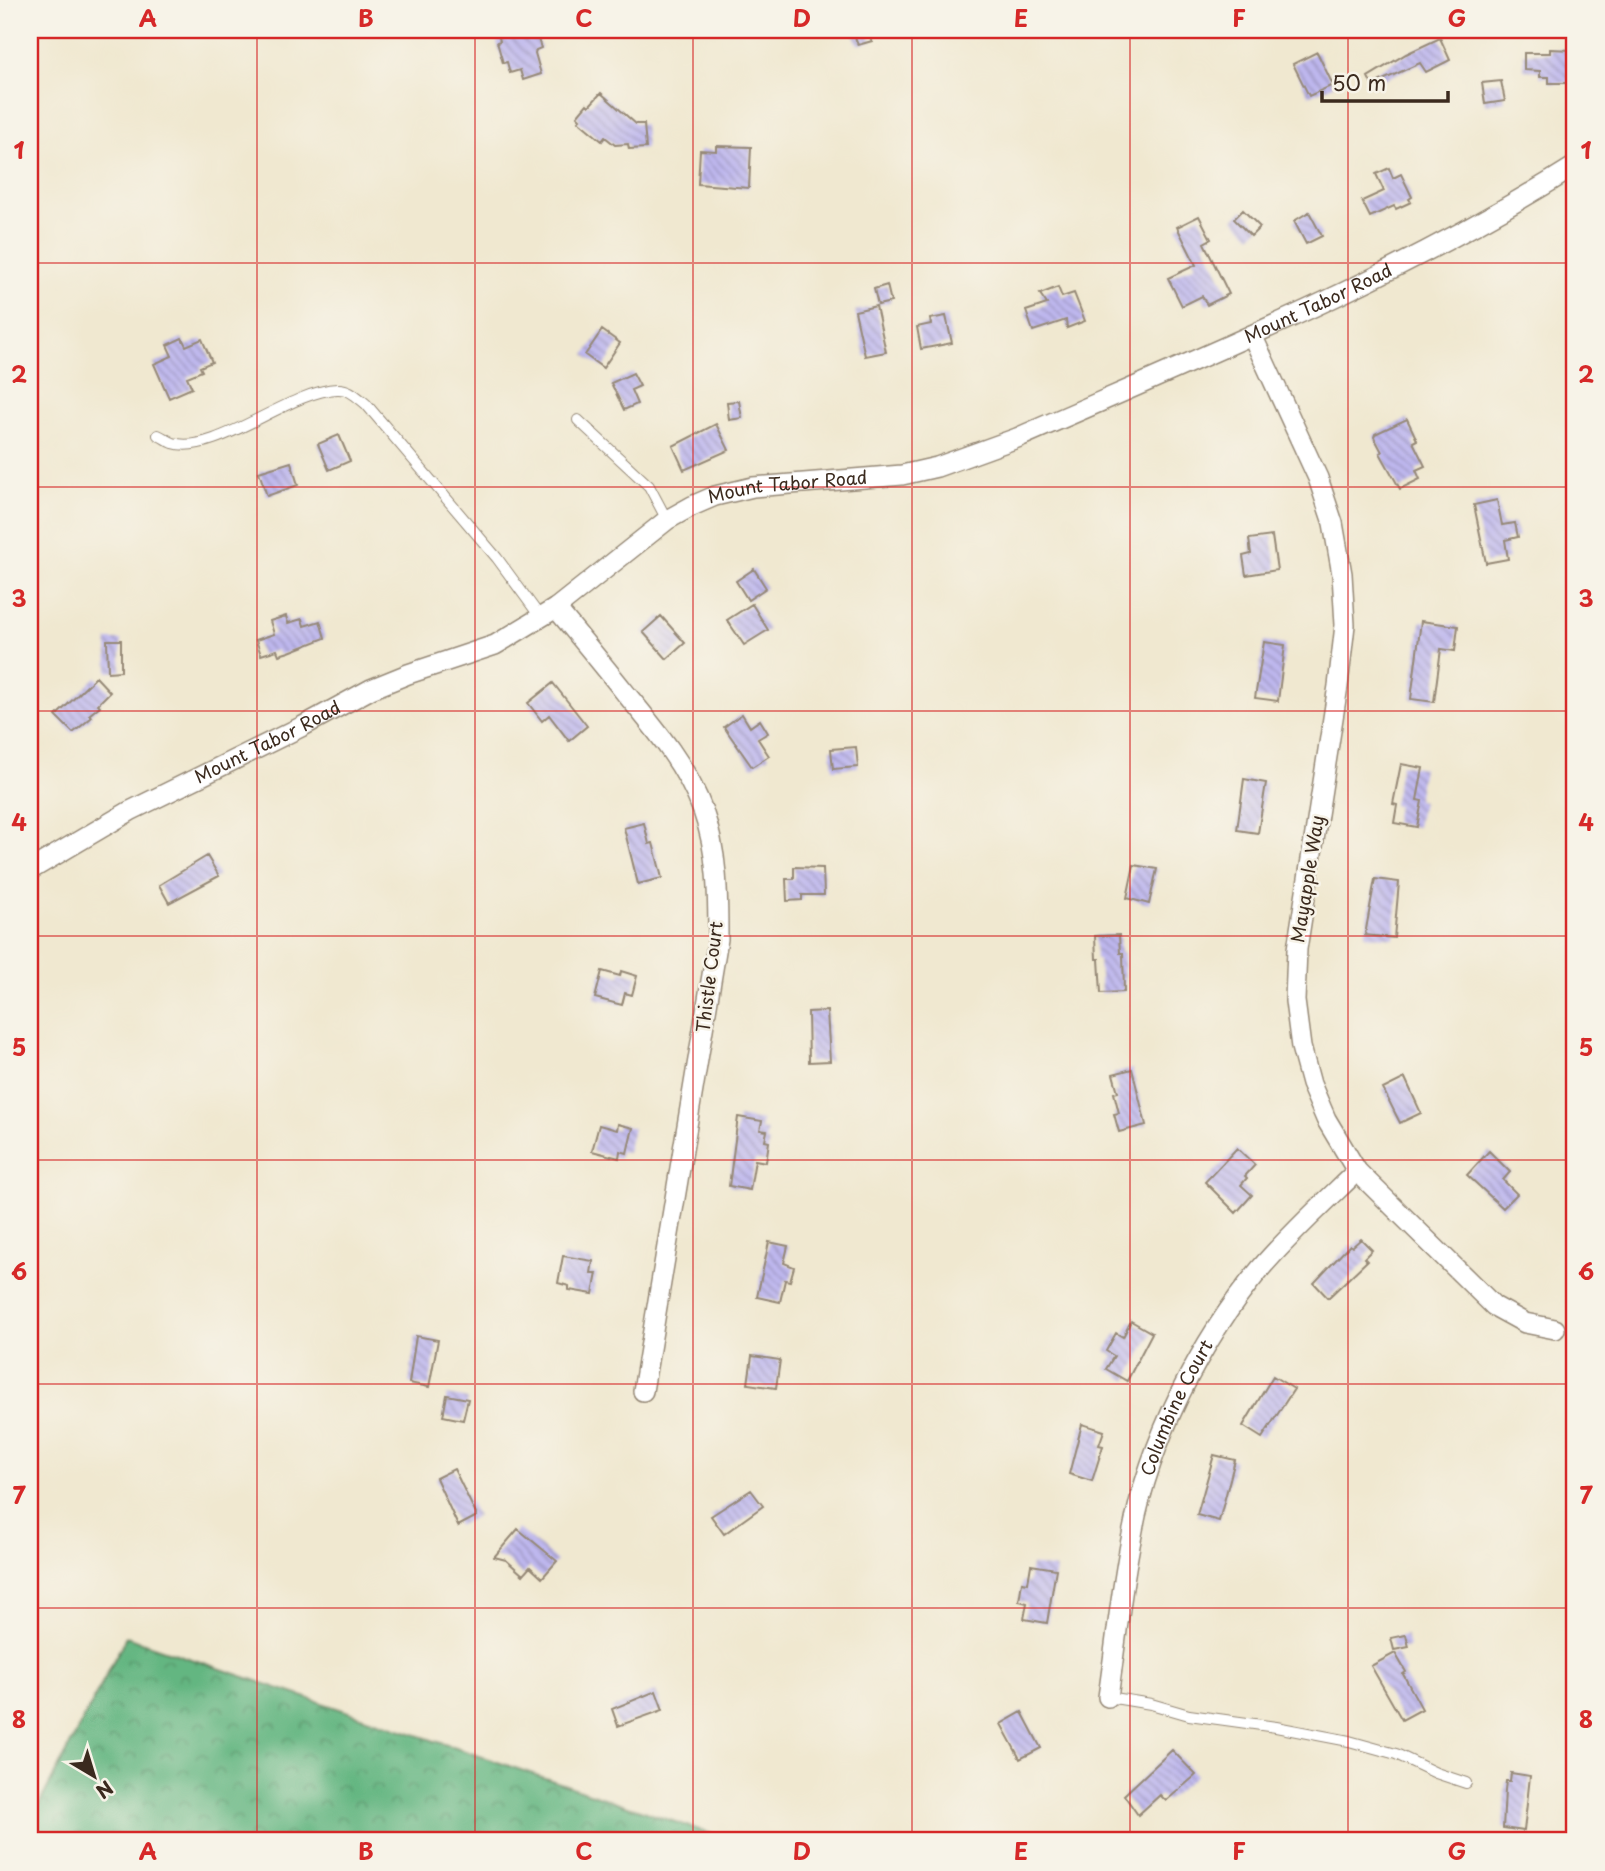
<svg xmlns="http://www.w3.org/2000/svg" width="1605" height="1871" font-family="'Playpen Sans',sans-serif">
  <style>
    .forest { fill: url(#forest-crowns); stroke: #507050; stroke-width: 2 }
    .building { fill: url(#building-back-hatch) }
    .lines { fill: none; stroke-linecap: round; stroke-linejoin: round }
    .lane-casing { stroke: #968977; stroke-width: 12 }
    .street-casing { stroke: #968977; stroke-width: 22 }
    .lane { stroke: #fff; stroke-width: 10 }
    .street { stroke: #fff; stroke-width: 19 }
    .grid { fill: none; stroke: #d62828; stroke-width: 2; stroke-opacity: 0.55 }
    .labels { text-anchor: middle; stroke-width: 5; stroke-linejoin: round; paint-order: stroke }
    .street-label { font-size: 18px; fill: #3b2a1e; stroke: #f7f3e8 }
    .neatline { fill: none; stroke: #d62828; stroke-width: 2.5 }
    .grid-label { font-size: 23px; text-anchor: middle; font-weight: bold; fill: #d62828 }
  </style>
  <defs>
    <pattern id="forest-crowns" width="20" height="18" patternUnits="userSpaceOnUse" patternTransform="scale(1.75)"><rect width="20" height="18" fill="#64b681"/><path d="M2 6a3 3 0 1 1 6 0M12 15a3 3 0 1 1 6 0" fill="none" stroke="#549469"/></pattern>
    <pattern id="building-back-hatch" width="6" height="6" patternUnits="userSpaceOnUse" patternTransform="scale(1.75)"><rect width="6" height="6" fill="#beb7ee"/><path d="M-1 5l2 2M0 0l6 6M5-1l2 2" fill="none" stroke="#9c95c0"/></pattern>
  </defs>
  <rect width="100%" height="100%" fill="#f7f3e8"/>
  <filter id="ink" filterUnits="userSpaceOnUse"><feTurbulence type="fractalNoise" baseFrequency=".0143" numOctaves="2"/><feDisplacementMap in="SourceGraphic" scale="14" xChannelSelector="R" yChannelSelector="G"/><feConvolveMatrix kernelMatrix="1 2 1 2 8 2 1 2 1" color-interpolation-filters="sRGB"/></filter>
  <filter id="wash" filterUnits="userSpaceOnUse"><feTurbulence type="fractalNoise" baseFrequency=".00686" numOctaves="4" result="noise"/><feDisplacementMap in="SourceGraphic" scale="28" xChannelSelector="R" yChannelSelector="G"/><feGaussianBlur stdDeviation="1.57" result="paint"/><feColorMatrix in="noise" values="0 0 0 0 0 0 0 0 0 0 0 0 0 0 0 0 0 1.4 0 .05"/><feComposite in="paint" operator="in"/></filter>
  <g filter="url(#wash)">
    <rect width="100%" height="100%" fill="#f0e8d0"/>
    <path class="forest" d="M 126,1637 L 732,1841 L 30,1841 L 30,1822 Z"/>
    <g id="blocks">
      <path class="building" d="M 497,30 L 535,30 L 541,48 L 536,50 L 535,53 L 541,74 L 523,80 L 520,70 L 510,73 L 507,62 L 503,63 L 497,42 L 500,41 Z
        M 852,30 L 867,30 L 872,41 L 858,45 Z
        M 1440,38 L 1450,60 L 1426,72 L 1420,63 L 1372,85 L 1368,77 L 1406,54 Z
        M 1550,49 L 1571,50 L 1572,83 L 1549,83 L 1549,77 L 1540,77 L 1540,71 L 1524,70 L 1524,53 L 1550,53 Z
        M 1317,52 L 1333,85 L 1309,96 L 1293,64 Z
        M 1501,81 L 1505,101 L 1485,104 L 1482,83 Z
        M 601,93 L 636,124 L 644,124 L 646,148 L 629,149 L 628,144 L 615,145 L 605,137 L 602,141 L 578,121 L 580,119 L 577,116 L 587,104 L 589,106 Z
        M 716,146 L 751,147 L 749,188 L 698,184 L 700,150 L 716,151 Z
        M 1389,168 L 1393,178 L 1401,174 L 1412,197 L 1409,199 L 1411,202 L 1396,209 L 1394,206 L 1370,217 L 1362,201 L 1384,191 L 1376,174 Z
        M 1243,210 L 1260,227 L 1251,236 L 1234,219 Z
        M 1309,212 L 1322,236 L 1306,244 L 1294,221 Z
        M 1199,216 L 1211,239 L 1204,243 L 1229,294 L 1207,305 L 1202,296 L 1182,306 L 1168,278 L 1196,265 L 1177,227 Z
        M 887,285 L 891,302 L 878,305 L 874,289 Z
        M 1058,287 L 1062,297 L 1074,293 L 1085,321 L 1067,328 L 1066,320 L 1033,331 L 1026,311 L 1047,304 L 1040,294 Z
        M 876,306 L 886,352 L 865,356 L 855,311 Z
        M 946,316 L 952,343 L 921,349 L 917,327 L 931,324 L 930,319 Z
        M 602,330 L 620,343 L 603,368 L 585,355 Z
        M 182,338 L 186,346 L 202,339 L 212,362 L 200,367 L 202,371 L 187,377 L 192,388 L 169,398 L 154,364 L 172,356 L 167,345 Z
        M 633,373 L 640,386 L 631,390 L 637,404 L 624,410 L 611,383 Z
        M 739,401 L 742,418 L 729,420 L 727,402 Z
        M 1407,419 L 1417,440 L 1413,442 L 1425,466 L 1416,470 L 1420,479 L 1400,489 L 1380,453 L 1382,452 L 1374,437 L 1375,434 Z
        M 716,424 L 729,450 L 684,470 L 673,446 Z
        M 339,435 L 350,461 L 329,470 L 318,444 Z
        M 291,462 L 298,485 L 267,496 L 259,472 Z
        M 1497,500 L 1502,525 L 1515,523 L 1518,537 L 1505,540 L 1508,559 L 1486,563 L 1474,505 Z
        M 1272,536 L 1277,570 L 1246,575 L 1243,556 L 1251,554 L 1249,539 Z
        M 754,569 L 766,588 L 748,600 L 736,581 Z
        M 752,604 L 768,630 L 744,645 L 727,620 Z
        M 286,616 L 288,623 L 302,619 L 304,626 L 320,621 L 325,638 L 289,652 L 279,655 L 277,650 L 261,655 L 256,640 L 274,634 L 270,621 Z
        M 661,616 L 685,643 L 667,659 L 643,632 Z
        M 1421,621 L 1458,626 L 1455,651 L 1441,649 L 1434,702 L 1411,699 Z
        M 107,640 L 121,640 L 121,671 L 108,672 Z
        M 1264,642 L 1285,645 L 1278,701 L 1255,698 Z
        M 96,677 L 110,692 L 98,704 L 100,706 L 89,715 L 92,717 L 73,733 L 56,716 Z
        M 553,683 L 587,726 L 569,741 L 549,715 L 542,721 L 528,703 Z
        M 742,714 L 750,727 L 760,720 L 768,733 L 758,739 L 769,756 L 752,767 L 724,727 Z
        M 856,747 L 858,767 L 833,769 L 831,749 Z
        M 1401,764 L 1423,768 L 1417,800 L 1422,801 L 1417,827 L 1394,823 L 1397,805 L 1393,804 Z
        M 1244,779 L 1266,783 L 1258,833 L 1237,830 Z
        M 644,823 L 649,844 L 653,843 L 662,878 L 638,884 L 624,828 Z
        M 207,856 L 219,876 L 169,903 L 159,885 Z
        M 1134,865 L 1157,869 L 1149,904 L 1127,898 Z
        M 794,867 L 823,868 L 824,895 L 802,895 L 802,900 L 787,901 L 786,879 L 794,879 Z
        M 1375,879 L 1399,882 L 1394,938 L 1365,935 Z
        M 1119,935 L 1120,953 L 1123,953 L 1124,992 L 1101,993 L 1099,959 L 1096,959 L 1095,936 Z
        M 602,971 L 620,976 L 621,971 L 637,976 L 632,995 L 625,993 L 622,1005 L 595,998 Z
        M 827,1011 L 830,1061 L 809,1062 L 808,1012 Z
        M 1132,1069 L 1146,1125 L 1119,1132 L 1114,1114 L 1119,1113 L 1114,1093 L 1118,1092 L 1113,1074 Z
        M 1405,1078 L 1421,1113 L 1400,1123 L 1383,1089 Z
        M 738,1117 L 762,1121 L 760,1130 L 767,1131 L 765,1141 L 769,1142 L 766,1162 L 755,1160 L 750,1190 L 729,1186 Z
        M 618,1124 L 633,1128 L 627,1153 L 620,1151 L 619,1158 L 592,1151 L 599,1125 L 617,1130 Z
        M 1237,1148 L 1255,1165 L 1245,1176 L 1247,1178 L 1241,1185 L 1252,1195 L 1236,1213 L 1205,1182 Z
        M 1489,1151 L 1510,1172 L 1503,1180 L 1517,1194 L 1503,1208 L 1467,1175 Z
        M 1361,1239 L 1372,1250 L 1364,1258 L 1367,1261 L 1328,1298 L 1314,1283 L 1350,1245 L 1352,1247 Z
        M 769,1242 L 788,1246 L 784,1263 L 794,1267 L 790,1281 L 785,1280 L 780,1302 L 757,1297 Z
        M 563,1256 L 593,1261 L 591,1273 L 597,1273 L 593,1294 L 569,1290 L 569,1286 L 558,1283 Z
        M 1131,1321 L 1152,1333 L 1127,1381 L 1106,1369 L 1114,1356 L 1106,1351 L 1116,1333 L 1123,1337 Z
        M 416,1336 L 438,1340 L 429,1387 L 409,1383 Z
        M 752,1356 L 780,1360 L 776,1388 L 748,1384 Z
        M 1273,1376 L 1294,1389 L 1262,1438 L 1243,1426 Z
        M 447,1395 L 468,1399 L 463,1420 L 443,1416 Z
        M 1082,1424 L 1104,1431 L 1099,1445 L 1103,1446 L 1092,1481 L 1069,1474 Z
        M 1214,1455 L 1235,1460 L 1219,1521 L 1197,1515 Z
        M 454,1469 L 477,1516 L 458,1526 L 436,1478 Z
        M 751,1490 L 763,1506 L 724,1534 L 711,1516 Z
        M 518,1529 L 557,1561 L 542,1578 L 530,1567 L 523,1575 L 506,1560 L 494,1557 Z
        M 1031,1565 L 1056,1569 L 1047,1623 L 1024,1619 L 1027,1603 L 1019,1601 L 1022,1582 L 1028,1583 Z
        M 1406,1635 L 1409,1647 L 1394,1650 L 1391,1638 Z
        M 1395,1653 L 1406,1672 L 1403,1674 L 1422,1709 L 1402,1720 L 1371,1666 Z
        M 656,1691 L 663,1710 L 618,1726 L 612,1709 Z
        M 1022,1712 L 1041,1748 L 1020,1759 L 1001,1724 Z
        M 1172,1750 L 1196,1775 L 1166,1801 L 1160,1795 L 1138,1815 L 1124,1795 Z
        M 1511,1773 L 1530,1776 L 1524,1831 L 1503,1828 L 1505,1790 L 1506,1781 L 1510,1781 Z"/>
    </g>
  </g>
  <g filter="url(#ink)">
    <use href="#blocks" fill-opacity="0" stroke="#968977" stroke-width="2"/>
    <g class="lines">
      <g class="lane-casing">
        <path id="lane" d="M 578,420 L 649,486 L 667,520
          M 158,435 C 163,437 168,441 173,443 C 215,456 289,391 337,389 C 349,388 357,397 366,404 L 497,558 L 541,618
          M 1108,1697 L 1151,1704 L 1189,1715 L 1276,1727 L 1349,1741 L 1396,1754 L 1436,1773 L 1466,1783"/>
      </g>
      <g class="street-casing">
        <g id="street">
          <path d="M 1252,335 L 1318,478 L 1333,523 L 1342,574 L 1345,625 L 1338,686 L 1297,949 L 1295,1001 L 1301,1047 L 1311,1084 L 1326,1119 L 1357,1171 L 1494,1306 L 1525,1323 L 1555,1329"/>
          <path d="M 556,608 C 580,637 604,666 627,695 C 657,731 687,767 703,811 C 718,852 718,897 718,939 L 643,1391"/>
          <path id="s1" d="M 30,870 L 130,811 L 303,726 L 371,689 L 408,674 L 495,645 L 556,608 L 667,520 L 692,506 L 715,496 L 753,487 L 902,475 L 937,467 L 1017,438 C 1206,355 1400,277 1575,166"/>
          <path id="s2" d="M 1108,1697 C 1116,1643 1121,1588 1132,1535 C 1149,1442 1200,1341 1260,1269 C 1290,1234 1324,1203 1357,1171"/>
        </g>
      </g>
      <use href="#lane" class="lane"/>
      <use href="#street" class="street"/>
    </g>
  </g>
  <path class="grid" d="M 257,30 L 257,1841M 475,30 L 475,1841M 693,30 L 693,1841M 912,30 L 912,1841M 1130,30 L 1130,1841M 1348,30 L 1348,1841M 30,263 L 1575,263M 30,487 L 1575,487M 30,711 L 1575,711M 30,936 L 1575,936M 30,1160 L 1575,1160M 30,1384 L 1575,1384M 30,1608 L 1575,1608"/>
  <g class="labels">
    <g class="street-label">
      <text dy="6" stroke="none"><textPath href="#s1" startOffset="1424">Mount Tabor Road</textPath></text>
      <text dy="6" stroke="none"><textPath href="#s1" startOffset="858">Mount Tabor Road</textPath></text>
      <text dy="6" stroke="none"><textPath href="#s1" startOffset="270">Mount Tabor Road</textPath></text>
      <text transform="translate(1308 879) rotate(-81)" y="6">Mayapple Way</text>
      <text transform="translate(710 977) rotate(-83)" y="6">Thistle Court</text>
      <text dy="6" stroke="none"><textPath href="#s2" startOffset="299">Columbine Court</textPath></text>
    </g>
  </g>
  <rect width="1605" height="1871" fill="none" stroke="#f7f3e8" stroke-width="77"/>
  <g transform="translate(94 1776) rotate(142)" stroke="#f7f3e8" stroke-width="5" paint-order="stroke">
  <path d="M0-5L12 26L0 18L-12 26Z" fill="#3b2a1e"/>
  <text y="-10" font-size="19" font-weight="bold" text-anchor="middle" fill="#3b2a1e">N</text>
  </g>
  <path d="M1322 91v10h126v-10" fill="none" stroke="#3b2a1e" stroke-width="3.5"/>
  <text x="1332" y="91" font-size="21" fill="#3b2a1e" stroke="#f7f3e8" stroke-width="5" paint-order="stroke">50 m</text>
  <rect x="38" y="38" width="1528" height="1794" class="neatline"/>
  <g class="grid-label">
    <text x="148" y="27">A</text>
    <text x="366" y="27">B</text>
    <text x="584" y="27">C</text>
    <text x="802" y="27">D</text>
    <text x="1021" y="27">E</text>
    <text x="1239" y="27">F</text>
    <text x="1457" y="27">G</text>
    <text x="19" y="159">1</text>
    <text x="1586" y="159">1</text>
    <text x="19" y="383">2</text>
    <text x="1586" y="383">2</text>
    <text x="19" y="607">3</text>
    <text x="1586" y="607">3</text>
    <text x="19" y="831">4</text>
    <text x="1586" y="831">4</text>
    <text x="19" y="1056">5</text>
    <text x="1586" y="1056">5</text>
    <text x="19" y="1280">6</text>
    <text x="1586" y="1280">6</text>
    <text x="19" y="1504">7</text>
    <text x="1586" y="1504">7</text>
    <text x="19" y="1728">8</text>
    <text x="1586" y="1728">8</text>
    <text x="148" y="1860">A</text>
    <text x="366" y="1860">B</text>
    <text x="584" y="1860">C</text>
    <text x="802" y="1860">D</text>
    <text x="1021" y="1860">E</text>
    <text x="1239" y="1860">F</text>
    <text x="1457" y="1860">G</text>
  </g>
</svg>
